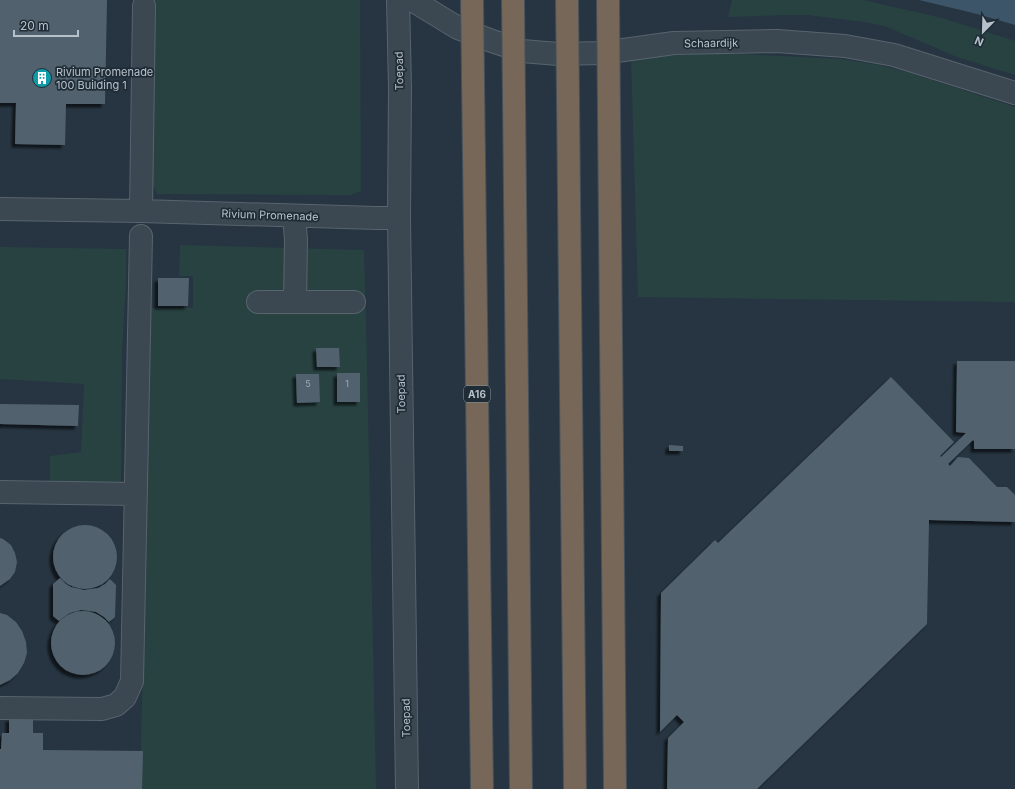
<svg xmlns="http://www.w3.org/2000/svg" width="1015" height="789" font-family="Inter,sans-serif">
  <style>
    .green { fill: #284242 }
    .water { fill: #3c5569 }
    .building { fill: #51626e; filter: url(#shadow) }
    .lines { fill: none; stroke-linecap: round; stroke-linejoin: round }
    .minor-casing { stroke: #58646e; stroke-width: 24 }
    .minor { stroke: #3b4751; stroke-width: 22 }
    .highway-bridge-casing { stroke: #45515b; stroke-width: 24; stroke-linecap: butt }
    .highway-bridge { stroke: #776758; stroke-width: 22 }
    .labels { text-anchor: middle; stroke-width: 3.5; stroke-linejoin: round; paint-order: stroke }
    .number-label { font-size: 9px; fill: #9ea9b4 }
    .shield { fill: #1f2c36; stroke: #89949e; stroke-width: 1 }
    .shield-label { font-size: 10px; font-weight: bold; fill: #b7c1cb }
    .street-label { font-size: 11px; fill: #b7c1cb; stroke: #1f2c36 }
    .poi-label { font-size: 11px; fill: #b7c1cb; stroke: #1f2c36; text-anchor: start }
  </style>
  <defs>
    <filter id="shadow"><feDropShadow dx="-3.5" dy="3.5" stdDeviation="1" flood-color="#0009"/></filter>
  </defs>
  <rect width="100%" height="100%" fill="#263541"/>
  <path class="green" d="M 152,0 L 360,0 L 361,191 L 350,195 L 157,194 L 149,178 Z
    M 732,0 L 863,0 L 942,18 L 1015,41 L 1015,75 L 957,57 L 885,26 L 864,22 L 808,15 L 785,15 L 728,17 Z
    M 722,53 L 840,59 L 879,65 L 907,72 L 1015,107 L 1015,302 L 638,297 L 631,56 L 639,57 Z
    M 180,245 L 364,250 L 366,320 L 376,789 L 140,789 L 151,308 L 193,308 L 193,276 L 179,276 Z
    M 0,247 L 126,249 L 126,279 L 122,355 L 121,484 L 50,483 L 50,456 L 81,452 L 84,384 L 0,379 Z"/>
  <path class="water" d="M 919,0 L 1015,0 L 1015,25 L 977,14 Z"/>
  <path class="building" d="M 0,0 L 107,0 L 105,104 L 66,104 L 65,145 L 15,144 L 16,103 L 0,103 Z
    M 158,278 L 189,278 L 188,306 L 158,306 Z
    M 316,348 L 339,348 L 340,367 L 317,367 Z
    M 957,361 L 1015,361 L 1015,449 L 974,449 L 974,441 L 973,440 L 948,464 L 950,466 L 958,457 L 969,458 L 997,487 L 1007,487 L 1015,495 L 1015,522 L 929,520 L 927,624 L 757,789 L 667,789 L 668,738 L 684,722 L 677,715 L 660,732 L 661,593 L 715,540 L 718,543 L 891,377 L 954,442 L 940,456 L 941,457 L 966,433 L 956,432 Z
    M 337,373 L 360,373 L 360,402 L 337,402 Z
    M 296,374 L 319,374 L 320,402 L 297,403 Z
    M 0,404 L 79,405 L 78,426 L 0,424 Z
    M 669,445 L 683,446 L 683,451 L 669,451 Z
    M53 557a32 32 0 1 1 64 0a32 32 0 1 1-64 0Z
    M 0,538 L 3,539 L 11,545 L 15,553 L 17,562 L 15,572 L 10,579 L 0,586 Z
    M 60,578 L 66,584 L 71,587 L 84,590 L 98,588 L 105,584 L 110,579 L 116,585 L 115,617 L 109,622 L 104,617 L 96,612 L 90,611 L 81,610 L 70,613 L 64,617 L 59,621 L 53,616 L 53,584 Z
    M51 643a32 32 0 1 1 64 0a32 32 0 1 1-64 0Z
    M 0,613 L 7,615 L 16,622 L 22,631 L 26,642 L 27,653 L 24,663 L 18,673 L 10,680 L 0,685 Z
    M 9,718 L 33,718 L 33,733 L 43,733 L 43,750 L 143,751 L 142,789 L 0,789 L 0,749 L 1,749 L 2,733 L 9,733 Z"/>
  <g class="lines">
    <g class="minor-casing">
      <path id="minor" d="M 398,0 L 400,88 L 399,218 L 407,789
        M 412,0 L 458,28 L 492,41 L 522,51 L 558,54 L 602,53 L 674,43 L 777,41 L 845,46 L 894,55 L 1015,93
        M 0,209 L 141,211 L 376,218 L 399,218
        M 141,211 L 144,6
        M 294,216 L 296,240 L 295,302
        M 258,302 L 354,302
        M 0,492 L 136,494
        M 0,708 L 102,709 L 116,705 L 125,697 L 132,681 L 141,236"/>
    </g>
    <use href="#minor" class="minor"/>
    <g class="highway-bridge-casing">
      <path id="highway-bridge" d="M 472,0 L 482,789
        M 513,0 L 521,789
        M 567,0 L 575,789
        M 608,0 L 615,789"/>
    </g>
    <use href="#highway-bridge" class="highway-bridge"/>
  </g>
  <defs>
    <g id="building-disc" transform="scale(1)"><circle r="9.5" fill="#0f9aa8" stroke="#1f2c36"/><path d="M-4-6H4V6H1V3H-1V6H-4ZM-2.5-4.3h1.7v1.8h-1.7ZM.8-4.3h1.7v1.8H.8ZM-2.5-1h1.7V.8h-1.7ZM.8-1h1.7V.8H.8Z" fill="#fff"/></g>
  </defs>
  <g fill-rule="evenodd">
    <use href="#building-disc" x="42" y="78"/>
  </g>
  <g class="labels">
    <g class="number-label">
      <text x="308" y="387">5</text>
      <text x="347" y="387">1</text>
    </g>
    <rect class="shield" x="464" y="386" width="26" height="16" rx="3"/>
    <g class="shield-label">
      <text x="477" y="398">A16</text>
    </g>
    <g class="street-label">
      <text transform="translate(711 43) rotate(-1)" y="4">Schaardijk</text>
      <text transform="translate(399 71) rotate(-91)" y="4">Toepad</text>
      <text transform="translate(270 215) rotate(2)" y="4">Rivium Promenade</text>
      <text transform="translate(401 394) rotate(-91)" y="4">Toepad</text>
      <text transform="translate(406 718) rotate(-91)" y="4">Toepad</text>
    </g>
    <g class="poi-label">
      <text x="56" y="76">Rivium Promenade<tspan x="56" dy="13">100 Building 1</tspan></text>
    </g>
  </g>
  <g transform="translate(983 32) rotate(203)" stroke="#1f2c36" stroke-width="3" paint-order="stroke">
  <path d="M0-3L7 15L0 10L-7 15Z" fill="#b7c1cb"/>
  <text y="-6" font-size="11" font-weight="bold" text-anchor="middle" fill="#b7c1cb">N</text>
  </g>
  <path d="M14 30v6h64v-6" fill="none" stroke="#b7c1cb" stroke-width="2"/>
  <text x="20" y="30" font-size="12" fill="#b7c1cb" stroke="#1f2c36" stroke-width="3" paint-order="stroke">20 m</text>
</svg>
